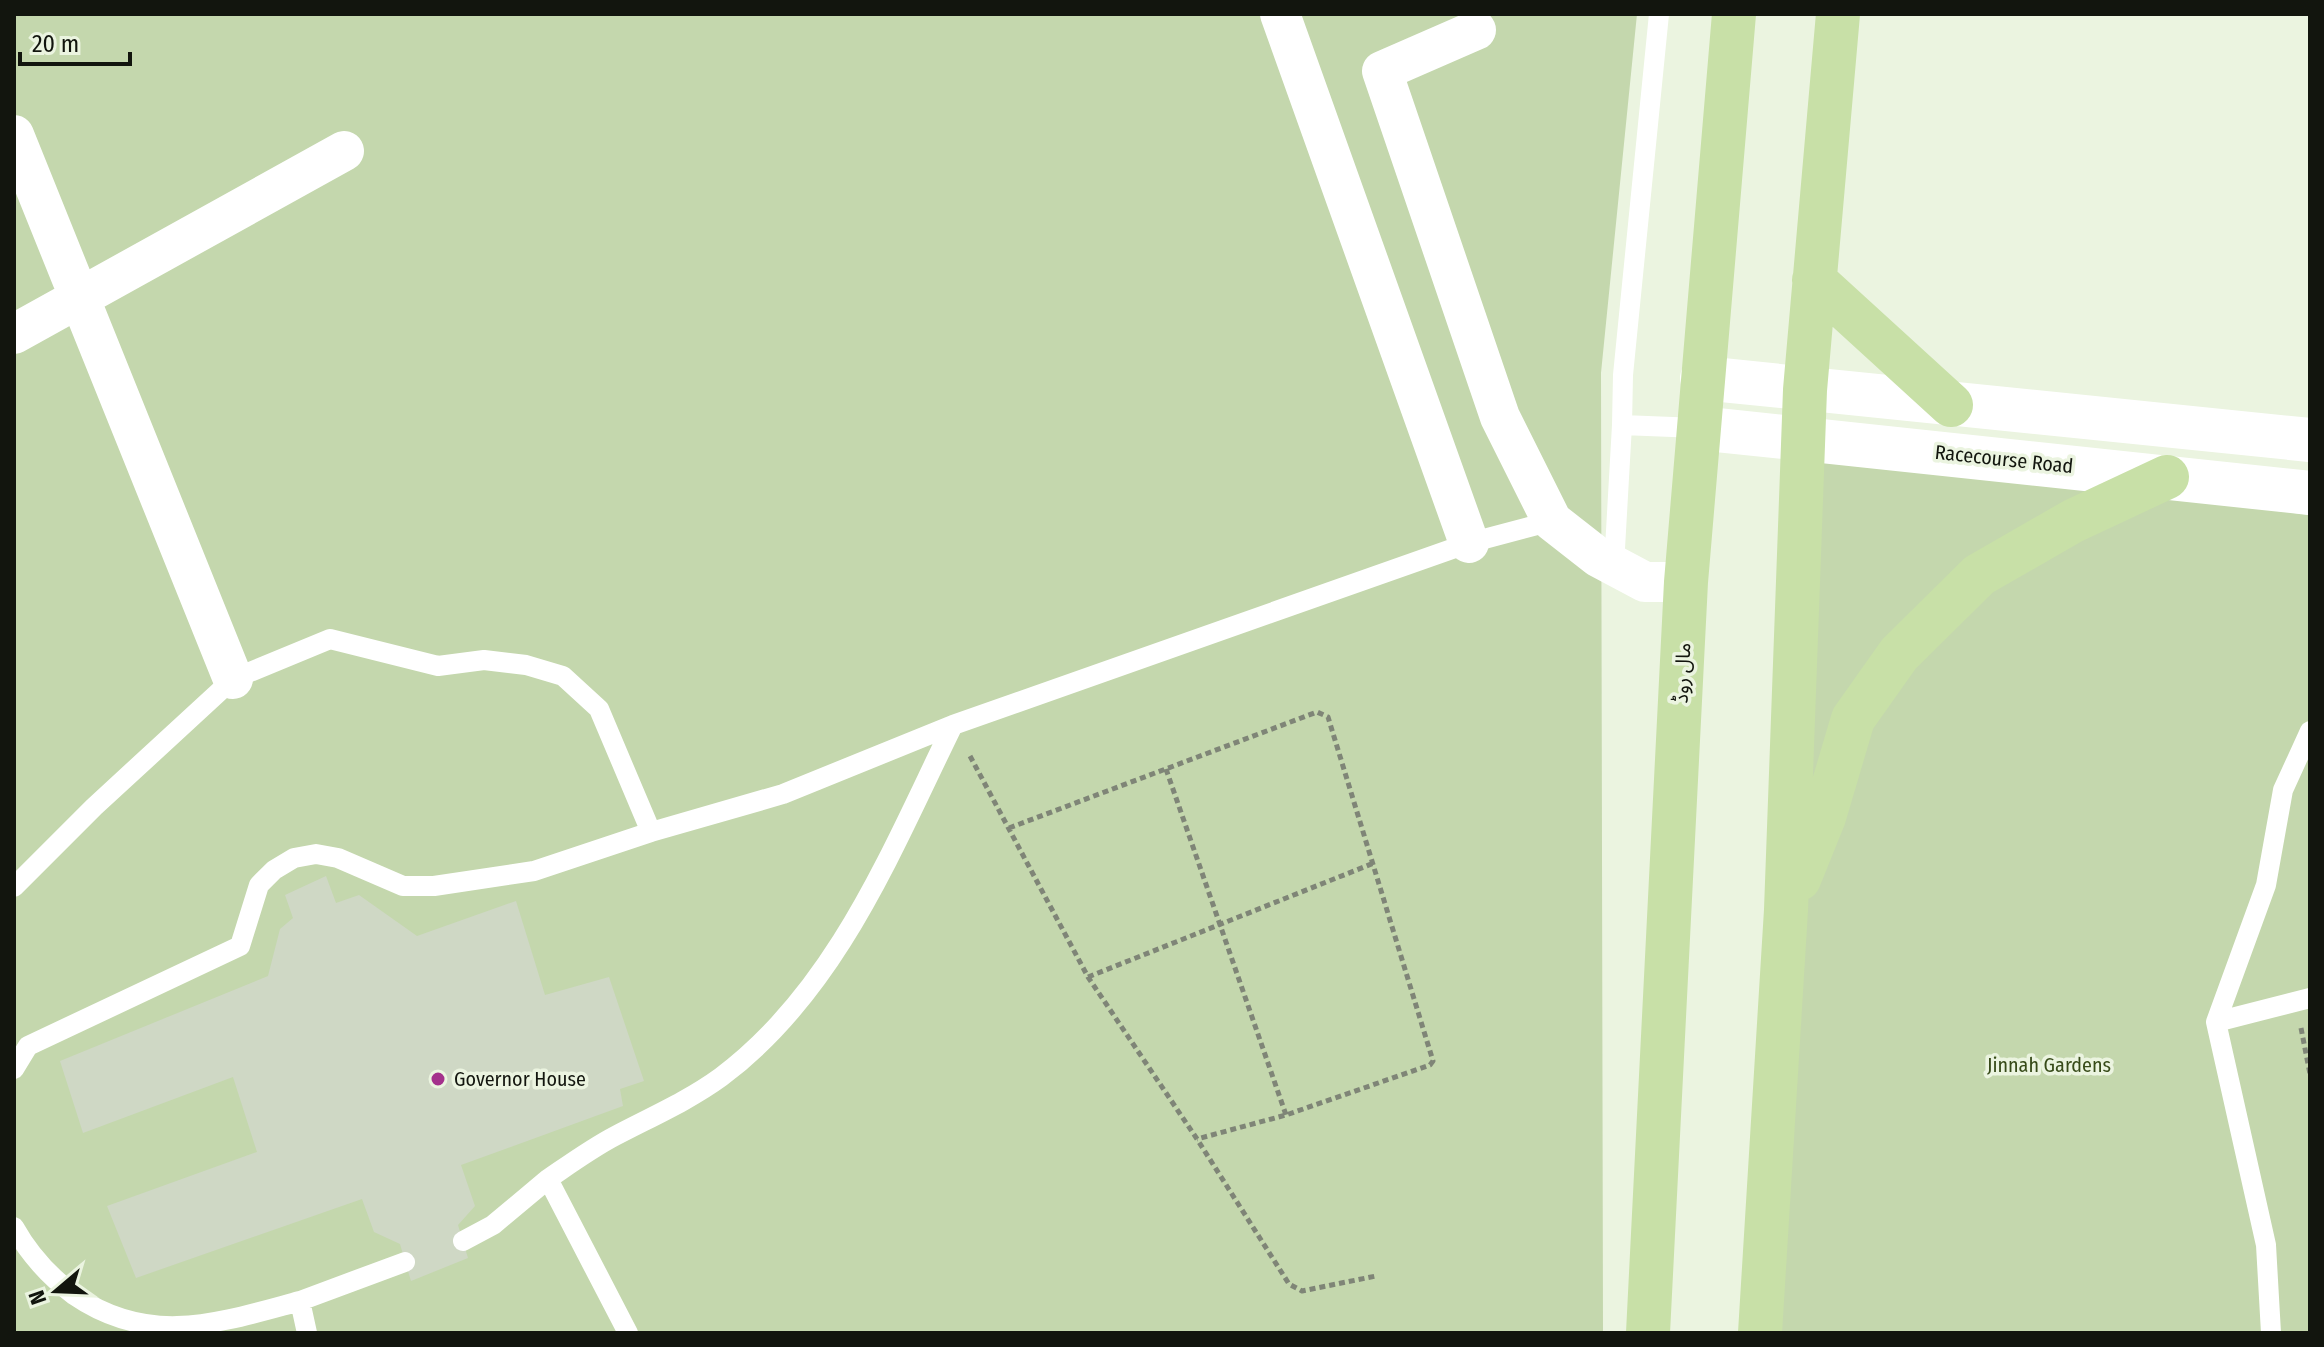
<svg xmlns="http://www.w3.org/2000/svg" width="2324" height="1347" font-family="'Fira Sans Condensed','Noto Sans Arabic',sans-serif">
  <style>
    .green { fill: #c4d7ad }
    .building { fill: #cfd8c5 }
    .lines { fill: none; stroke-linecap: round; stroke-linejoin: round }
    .path { stroke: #7f8577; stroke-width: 5; stroke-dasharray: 6 4; stroke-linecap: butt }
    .lane { stroke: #fff; stroke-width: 20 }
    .street { stroke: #fff; stroke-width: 40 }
    .secondary { stroke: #fff; stroke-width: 44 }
    .primary { stroke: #c8e0a7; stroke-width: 44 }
    .poi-dot { fill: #a4318c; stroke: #ebf4e0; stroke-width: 3 }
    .labels { text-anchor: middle; stroke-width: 7; stroke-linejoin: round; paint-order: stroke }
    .street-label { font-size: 20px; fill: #12150e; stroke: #ebf4e0 }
    .park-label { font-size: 20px; fill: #374b19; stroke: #ebf4e0 }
    .poi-label { font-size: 20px; fill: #12150e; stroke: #ebf4e0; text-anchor: start }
  </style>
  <rect width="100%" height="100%" fill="#ebf4e0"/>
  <path class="green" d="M 14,14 L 1637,14 L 1601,373 L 1603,1333 L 14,1333 Z
    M 1816,455 L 2310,515 L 2310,1333 L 1774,1333 Z"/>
  <path class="building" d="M 326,876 L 336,903 L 359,895 L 417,936 L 516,901 L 545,995 L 609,977 L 644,1081 L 620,1089 L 623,1106 L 461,1165 L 475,1206 L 458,1225 L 468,1258 L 411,1281 L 400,1244 L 374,1232 L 362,1199 L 136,1278 L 107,1206 L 257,1152 L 233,1077 L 83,1133 L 60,1061 L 268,976 L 280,929 L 293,918 L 285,895 Z"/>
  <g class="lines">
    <path class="path" d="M 970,756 L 1088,977 L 1197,1139 L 1289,1284 L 1302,1291 L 1376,1276
      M 1166,769 L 1286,1115
      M 1009,828 L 1317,712 L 1328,717 L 1433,1061 L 1430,1065 L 1286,1115 L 1197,1139
      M 1088,977 L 1374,863
      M 2301,1028 L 2310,1074"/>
    <path class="lane" d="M 1659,14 L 1623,375 L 1622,425 L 1698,428
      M 1614,566 L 1622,425
      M 14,887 L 94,807 L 233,679 L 330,639 L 438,666 L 484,660 L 526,665 L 563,676 L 599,709 L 651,832 L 783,794 L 953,725 L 1469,543 L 1552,521
      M 2216,1022 L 2310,998
      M 14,1069 L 28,1046 L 240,946 L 259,885 L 274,870 L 294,858 L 316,854 L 338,858 L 403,886 L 434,886 L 534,871 L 651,832
      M 14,1227 C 29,1254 49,1276 74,1295 C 150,1347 218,1323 300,1301
      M 463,1241 L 493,1225 L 548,1179
      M 307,1333 L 300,1301 L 405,1262
      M 628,1333 L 548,1179 C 570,1164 592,1148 615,1136 C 651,1117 688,1101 721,1077 C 837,990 891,851 953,725
      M 2271,1333 L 2266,1245 L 2216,1022 L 2266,885 L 2283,790 L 2310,731"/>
    <path class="street" d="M 1280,14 L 1469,543
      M 1476,30 L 1382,71 L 1500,417 L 1552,521 L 1598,557 L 1645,582 L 1686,582
      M 14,135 L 233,679
      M 14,334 L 344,151"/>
    <path class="secondary" d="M 1702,378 L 2310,440
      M 1698,428 L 2310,493"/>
    <path class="primary" d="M 1814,280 L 1951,405
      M 1799,879 L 1824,817 L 1853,719 L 1899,654 L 1979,575 L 2073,521 L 2167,477
      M 1648,1333 L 1686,582 L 1734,14
      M 1760,1333 L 1786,910 L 1805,390 L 1838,14"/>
  </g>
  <circle class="poi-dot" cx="438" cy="1079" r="8"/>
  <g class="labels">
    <g class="street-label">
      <text transform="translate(2004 459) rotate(6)" y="7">Racecourse Road</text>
      <text transform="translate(1682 673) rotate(-87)" y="7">مال روڈ</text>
    </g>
    <g class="park-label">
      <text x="2049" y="1072">Jinnah Gardens</text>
    </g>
    <g class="poi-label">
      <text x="454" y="1086">Governor House</text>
    </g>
  </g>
  <rect width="2324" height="1347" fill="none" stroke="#12150e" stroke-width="32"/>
  <g transform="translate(56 1291) rotate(251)" stroke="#ebf4e0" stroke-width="6" paint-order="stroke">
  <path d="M0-6L14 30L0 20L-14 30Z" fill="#12150e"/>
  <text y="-12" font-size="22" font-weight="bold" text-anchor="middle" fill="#12150e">N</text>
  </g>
  <path d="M20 52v12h110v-12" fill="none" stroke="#12150e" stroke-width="4"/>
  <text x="32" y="52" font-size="24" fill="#12150e" stroke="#ebf4e0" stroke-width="6" paint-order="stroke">20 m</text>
</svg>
